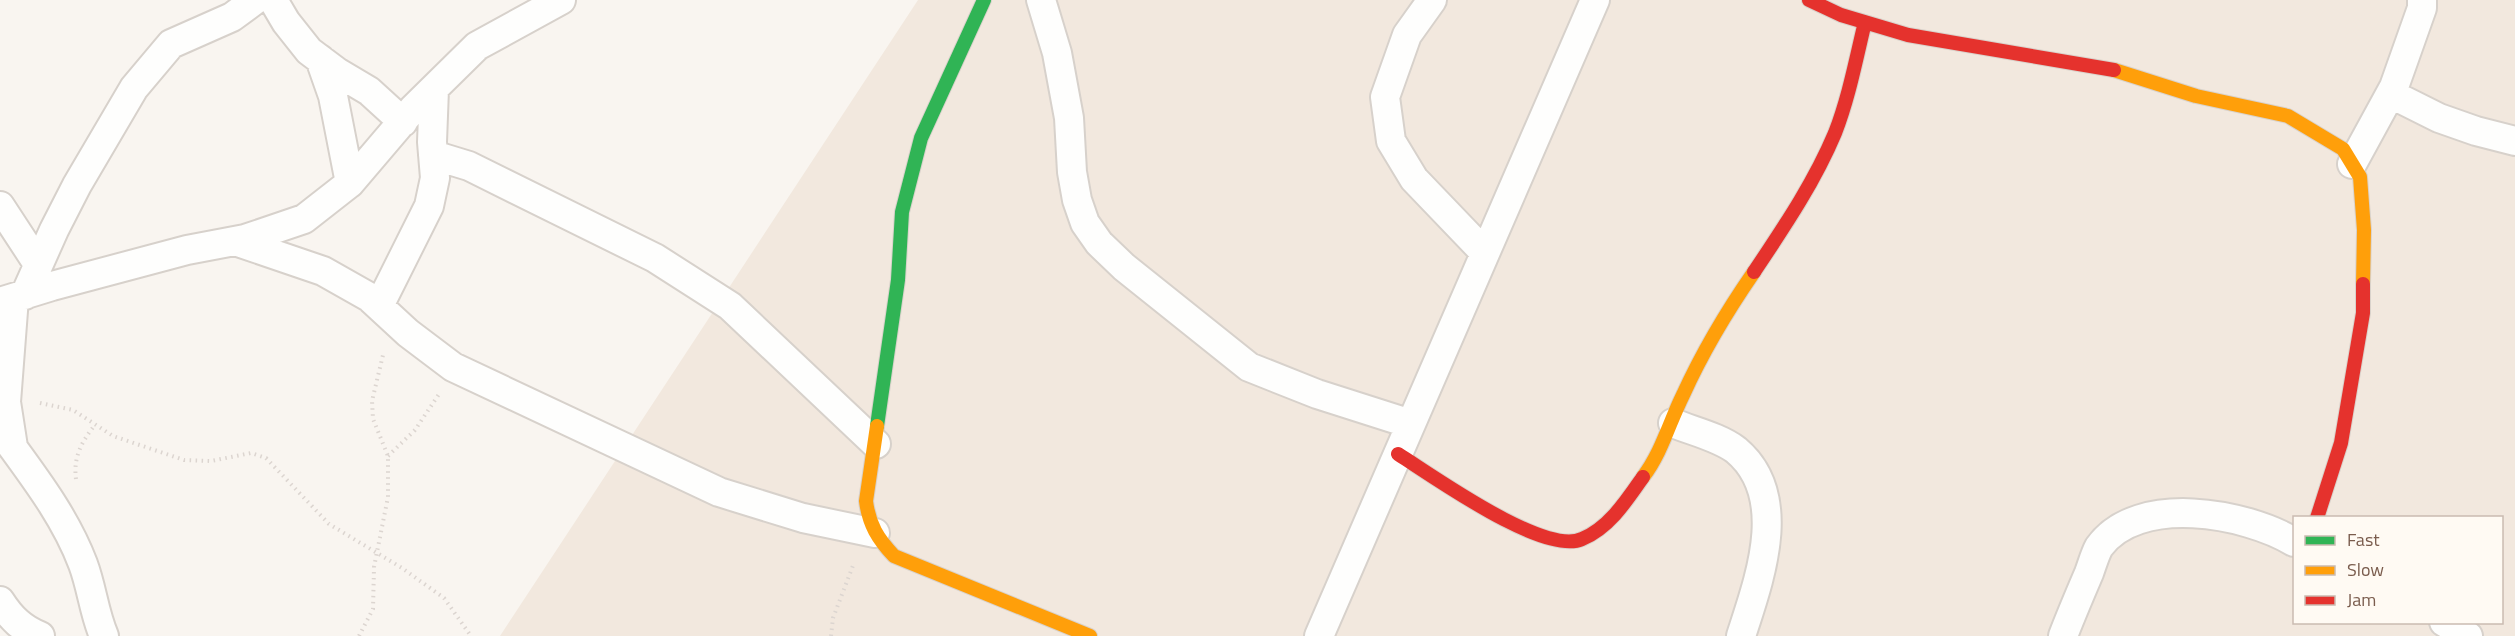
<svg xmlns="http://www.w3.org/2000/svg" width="2515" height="636" font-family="'Titillium Web',sans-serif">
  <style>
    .residential { fill: #f2e8de; fill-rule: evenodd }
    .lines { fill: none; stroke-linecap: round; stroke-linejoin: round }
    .street-casing { stroke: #d7d1cb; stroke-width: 32 }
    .fast-casing { stroke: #d9d2cb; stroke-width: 16 }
    .slow-casing { stroke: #d9d2cb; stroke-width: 16 }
    .jam-casing { stroke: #d9d2cb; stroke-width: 16 }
    .path { stroke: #dcd5d0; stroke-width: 4; stroke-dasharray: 1.5 4.5; stroke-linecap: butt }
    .street { stroke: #fefefd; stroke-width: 28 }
    .fast { stroke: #30b455; stroke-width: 14 }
    .slow { stroke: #ff9f0a; stroke-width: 14 }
    .jam { stroke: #e5322d; stroke-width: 14 }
  </style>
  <rect width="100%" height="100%" fill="#f9f5f0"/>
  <path class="residential" d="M 918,0 L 2515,0 L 2515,636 L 500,636 ZM 2294,518 L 2502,518 L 2502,622 L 2294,622 Z"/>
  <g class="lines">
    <g class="street-casing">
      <path id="street" d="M 273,0 L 286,22 L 309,51 L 337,72 L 369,91 L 403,122
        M 1041,0 L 1057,53 L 1069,118 L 1072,172 L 1077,200 L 1085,223 L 1099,243 L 1124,267 L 1249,367 L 1317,394 L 1411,424
        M 1432,0 L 1407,35 L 1385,97 L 1391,141 L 1414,179 L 1485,253
        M 320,59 L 333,96 L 350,183
        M 2391,94 L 2439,118 L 2476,131 L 2515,141
        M 433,155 L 469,166 L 655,258 L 730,306 L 876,444
        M 2352,164 L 2394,87 L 2422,8 L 2422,0
        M 0,206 L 38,264
        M 235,241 L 323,271 L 369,297 L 408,333 L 453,367 L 719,492 L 803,518 L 875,533
        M 25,295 L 54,230 L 77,185 L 134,88 L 171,44 L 232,17 L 255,0
        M 0,302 L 52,286 L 187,250 L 245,239 L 304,219 L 350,183 L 413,109 L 477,46 L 561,0
        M 379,306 L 429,206 L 435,178 L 432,142 L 434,89
        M 1673,423 C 1692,431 1719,437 1736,450 C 1791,496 1759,580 1741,636
        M 0,430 C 31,473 64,514 83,564 C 92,588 94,613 104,636
        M 13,447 L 6,402 L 14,298
        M 0,601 C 11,618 22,629 40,636
        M 2444,622 L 2468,636
        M 1319,636 L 1595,0
        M 2063,636 C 2071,615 2080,594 2089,573 C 2092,565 2095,554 2099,547 C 2138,493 2246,513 2294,542"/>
    </g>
    <g class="fast-casing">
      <path id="fast" d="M 877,426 L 898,280 L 902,212 L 921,138 L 984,0"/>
    </g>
    <g class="slow-casing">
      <path id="slow" d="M 2114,70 L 2196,96 L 2288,116 L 2343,149 L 2360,177 L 2364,230 L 2363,284
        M 877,426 L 866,501 C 869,525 878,539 894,556 L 1090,636
        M 1643,477 C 1662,452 1669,423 1683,395 C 1703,351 1727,311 1754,272"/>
    </g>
    <g class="jam-casing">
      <path id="jam" d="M 1809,0 L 1841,15 L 1908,35 L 2114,70
        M 1754,272 C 1784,227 1814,183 1835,133 C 1849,97 1856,59 1865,22
        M 1398,454 C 1433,476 1544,556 1582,539 C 1609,528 1627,500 1643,477
        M 2317,518 L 2341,443 L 2363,313 L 2363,284"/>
    </g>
    <path class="path" d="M 40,403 L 73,410 L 113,436 L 184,460 L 211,461 L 251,453 L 266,458 L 329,524 L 402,568 L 444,598 L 471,636
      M 388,456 L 415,430 L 439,394
      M 76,479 C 73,457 82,441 95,425
      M 359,636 L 373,609 L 374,567 L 388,497 L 388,456 L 373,419 L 372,401 L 383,355
      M 831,636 L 833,618 L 854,563"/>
    <use href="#street" class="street"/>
    <use href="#fast" class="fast"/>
    <use href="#slow" class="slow"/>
    <use href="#jam" class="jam"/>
  </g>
  <rect x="2293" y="516" width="210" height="108" fill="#fffaf3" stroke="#cabbb1" stroke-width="1.5"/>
  <rect x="2305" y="536" width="30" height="9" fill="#30b455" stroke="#cabbb1" stroke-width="1.5"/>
  <text x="2347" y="546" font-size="18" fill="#7a5c4d">Fast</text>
  <rect x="2305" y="566" width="30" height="9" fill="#ff9f0a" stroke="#cabbb1" stroke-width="1.5"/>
  <text x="2347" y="576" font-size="18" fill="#7a5c4d">Slow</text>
  <rect x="2305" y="596" width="30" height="9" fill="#e5322d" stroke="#cabbb1" stroke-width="1.5"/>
  <text x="2347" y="606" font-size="18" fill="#7a5c4d">Jam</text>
</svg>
